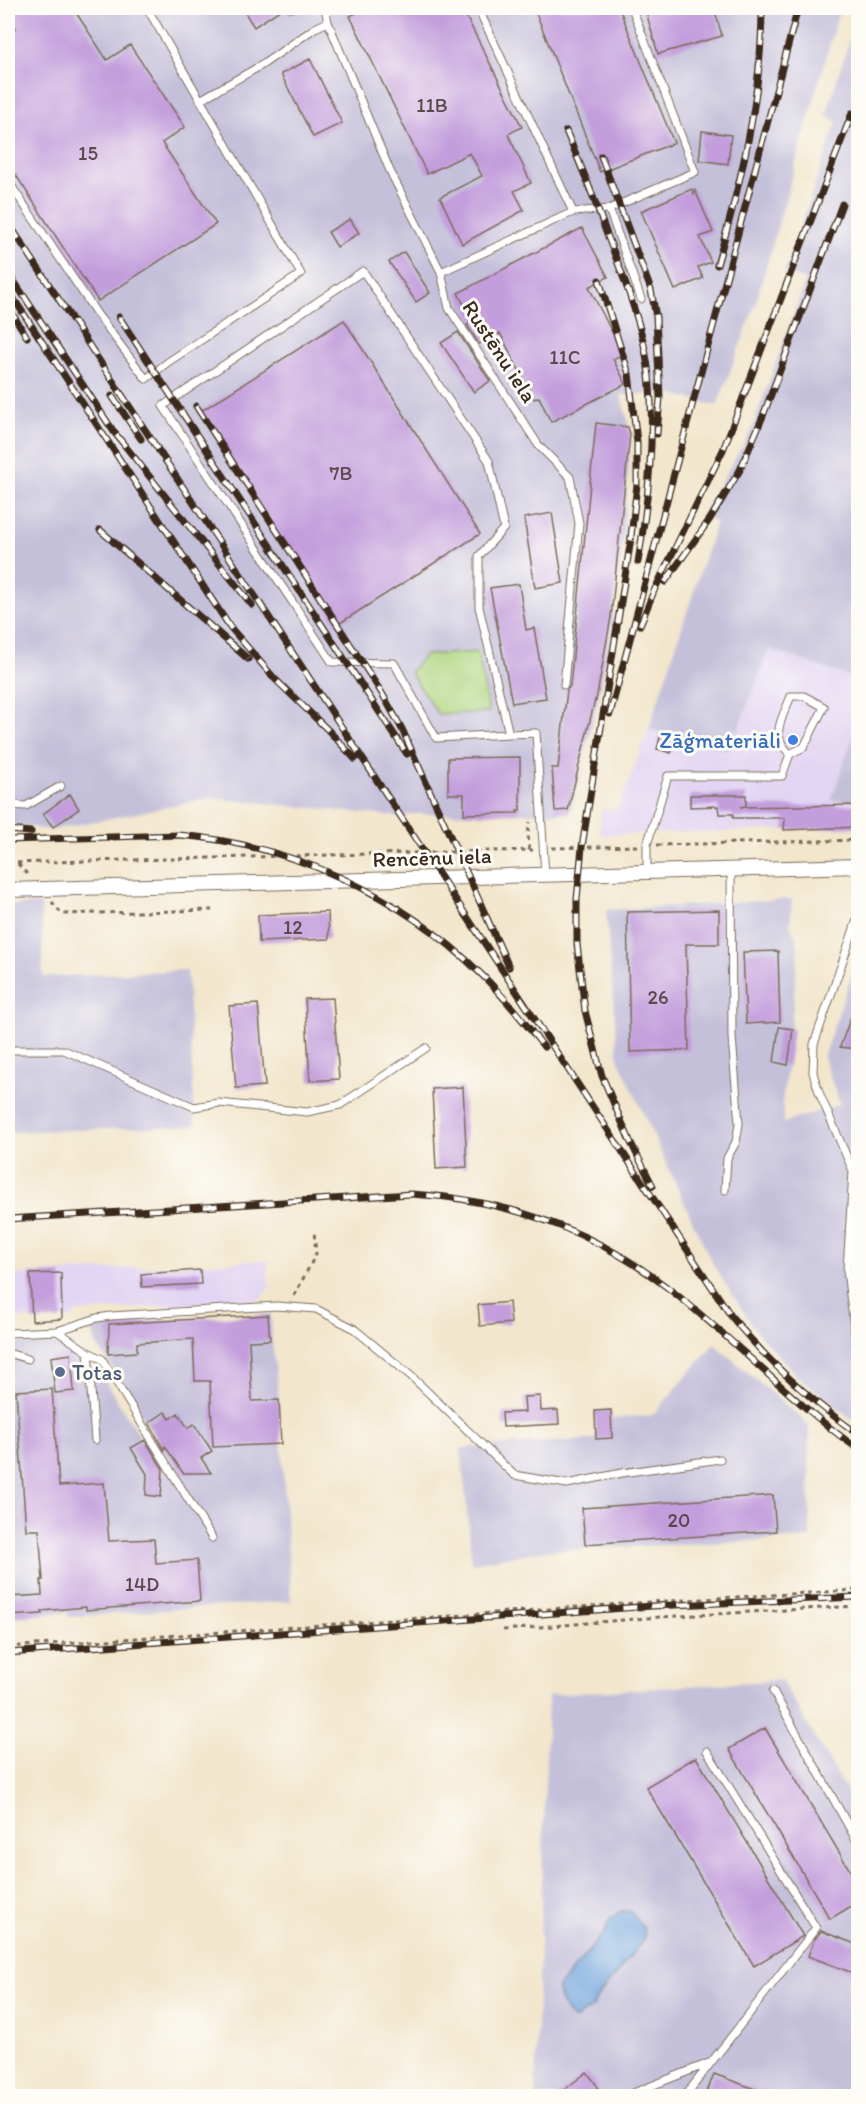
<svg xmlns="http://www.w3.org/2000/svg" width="866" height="2104" font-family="Itim,sans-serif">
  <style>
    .built { fill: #e2d4f3 }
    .industrial { fill: #c5c0da }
    .green { fill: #afd680; stroke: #75804f; stroke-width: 1.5 }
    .water { fill: #72a4dd; stroke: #56677e; stroke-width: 1.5 }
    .building { fill: #c39ddc }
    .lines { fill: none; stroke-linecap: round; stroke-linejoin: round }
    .service-casing { stroke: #7b6c5b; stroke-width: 9 }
    .minor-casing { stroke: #7b6c5b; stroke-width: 16 }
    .path { stroke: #7b6c5b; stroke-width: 3; stroke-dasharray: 4.5 4.5; stroke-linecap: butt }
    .service { stroke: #fff; stroke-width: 7 }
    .minor { stroke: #fff; stroke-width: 14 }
    .rail-casing { stroke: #3b2a1e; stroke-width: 7 }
    .rail { stroke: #fdfcf7; stroke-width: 4.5; stroke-dasharray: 14; stroke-linecap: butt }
    .shop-dot { fill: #3f7fe0; stroke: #fdfcf7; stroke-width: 2 }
    .service-dot { fill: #5c6f8a; stroke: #fdfcf7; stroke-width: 2 }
    .labels { text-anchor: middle; stroke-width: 6; stroke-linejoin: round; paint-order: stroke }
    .number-label { font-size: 20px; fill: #5d474e }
    .street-label { font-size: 22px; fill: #3b2a1e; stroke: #fdfcf7 }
    .shop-label { font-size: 22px; fill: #366cbe; stroke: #fdfcf7; text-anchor: end }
    .service-label { font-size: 22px; fill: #4e5e75; stroke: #fdfcf7; text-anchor: start }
  </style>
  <rect width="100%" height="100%" fill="#fdfcf7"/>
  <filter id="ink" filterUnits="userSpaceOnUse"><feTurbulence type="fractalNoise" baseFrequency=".0167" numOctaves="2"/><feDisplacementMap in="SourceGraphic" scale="12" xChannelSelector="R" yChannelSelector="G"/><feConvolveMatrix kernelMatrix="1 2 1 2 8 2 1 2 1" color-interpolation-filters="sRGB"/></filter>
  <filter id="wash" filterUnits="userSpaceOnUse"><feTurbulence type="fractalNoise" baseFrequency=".008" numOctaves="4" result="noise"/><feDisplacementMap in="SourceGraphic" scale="24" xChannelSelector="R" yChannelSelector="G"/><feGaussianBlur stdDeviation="1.35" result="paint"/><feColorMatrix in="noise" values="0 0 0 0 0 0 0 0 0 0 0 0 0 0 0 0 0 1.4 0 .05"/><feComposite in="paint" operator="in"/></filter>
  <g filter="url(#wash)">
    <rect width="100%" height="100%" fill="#f2e6cc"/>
    <path class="built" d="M 769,649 L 858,680 L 858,721 L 831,800 L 858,802 L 858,827 L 600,835 L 601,810 L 618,809 L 649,729 L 730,751 Z
      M 267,1260 L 269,1288 L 261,1299 L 77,1312 L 69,1319 L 32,1321 L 31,1317 L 8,1320 L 8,1275 Z"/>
    <path class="industrial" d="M 8,8 L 840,8 L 755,306 L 717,406 L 676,395 L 650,394 L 621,395 L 631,434 L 623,539 L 612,625 L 598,700 L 570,813 L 412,814 L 401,817 L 211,798 L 52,830 L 8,824 Z
      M 858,12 L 858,680 L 769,649 L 730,751 L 649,729 L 716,522 L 702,515 L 751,431 L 806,280 L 784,273 L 837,122 L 826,115 Z
      M 858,721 L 858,802 L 831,800 Z
      M 792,899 L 790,926 L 797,939 L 798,953 L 791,1028 L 793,1029 L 783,1095 L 783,1123 L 840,1104 L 823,1057 L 858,957 L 858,1424 L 795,1374 L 757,1332 L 715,1268 L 698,1233 L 618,1058 L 606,910 Z
      M 41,904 L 43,977 L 187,970 L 195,1126 L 8,1132 L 8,905 Z
      M 271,1314 L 272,1341 L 279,1400 L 291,1601 L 68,1617 L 68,1612 L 8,1618 L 8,1343 L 72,1344 L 76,1360 L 99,1371 L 162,1473 L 177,1472 L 134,1404 L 123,1383 L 96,1344 L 90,1324 Z
      M 714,1344 L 809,1425 L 810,1538 L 542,1551 L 472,1563 L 461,1448 L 612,1438 L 611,1419 L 653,1415 Z
      M 781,1680 L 858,1810 L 858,2096 L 535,2096 L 548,1695 Z"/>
    <path class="green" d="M 478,652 L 489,712 L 438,714 L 410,672 L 425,655 Z"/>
    <path class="water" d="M 621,1911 L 630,1911 L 644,1928 L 644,1939 L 596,1999 L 593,2007 L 579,2016 L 578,2019 L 573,2019 C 565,2011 558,1998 558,1987 L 604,1933 L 610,1919 Z"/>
    <g id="blocks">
      <path class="building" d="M 8,8 L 73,8 L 107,60 L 130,45 L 185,127 L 162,143 L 216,224 L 98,301 L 8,163 L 8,34 L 16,28 L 8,13 Z
        M 242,8 L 283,8 L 254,27 Z
        M 366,8 L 462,8 L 522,127 L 508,134 L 531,183 L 514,191 L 524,210 L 462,244 L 440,197 L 482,176 L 470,153 L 427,174 L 350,16 Z
        M 534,8 L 619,8 L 674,143 L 600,172 Z
        M 645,8 L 714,8 L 722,36 L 658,54 Z
        M 310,59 L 342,123 L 313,137 L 281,74 Z
        M 702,131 L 731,135 L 728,164 L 699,160 Z
        M 692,189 L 694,194 L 695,190 L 713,232 L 700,237 L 711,262 L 698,267 L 703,278 L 675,290 L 641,211 Z
        M 350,219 L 359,233 L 337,247 L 328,232 Z
        M 582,228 L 608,277 L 589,287 L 623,354 L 613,359 L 626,384 L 551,422 L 539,397 L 534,399 L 500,333 L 479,344 L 467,325 L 473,322 L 458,293 Z
        M 404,252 L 430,293 L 416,302 L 389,262 Z
        M 344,320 L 480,534 L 337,625 L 201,411 Z
        M 458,332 L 490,381 L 474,392 L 441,343 Z
        M 596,423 L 628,427 L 630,434 L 611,617 L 596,701 L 595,700 L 568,810 L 555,811 L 552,768 L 558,768 L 567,690 L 570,686 Z
        M 552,513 L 563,583 L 535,588 L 524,518 Z
        M 519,584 L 526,630 L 534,628 L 546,698 L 512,703 L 490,588 Z
        M 661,734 L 675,739 L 671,753 L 657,749 Z
        M 520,757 L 520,811 L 517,811 L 518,813 L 464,814 L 464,794 L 448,794 L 448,758 Z
        M 70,794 L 79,809 L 53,827 L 43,814 Z
        M 690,795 L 746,795 L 746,806 L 740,807 L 858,805 L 858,827 L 784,830 L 785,818 L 733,818 L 733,814 L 719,814 L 718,806 L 690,807 Z
        M 719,910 L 719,944 L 686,944 L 689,1050 L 630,1052 L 627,912 Z
        M 328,912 L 329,939 L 259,942 L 258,915 Z
        M 778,951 L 780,1022 L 746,1024 L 743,952 Z
        M 333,998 L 339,1079 L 310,1081 L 305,999 Z
        M 857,1000 L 858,1000 L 858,1049 L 840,1047 Z
        M 258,1004 L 265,1086 L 236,1088 L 229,1006 Z
        M 779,1027 L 793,1029 L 788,1065 L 774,1062 Z
        M 463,1087 L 467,1167 L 436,1169 L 432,1089 Z
        M 200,1270 L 201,1284 L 142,1287 L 141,1274 Z
        M 61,1273 L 62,1319 L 32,1321 L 30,1274 Z
        M 509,1302 L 511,1323 L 480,1326 L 478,1305 Z
        M 268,1315 L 270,1340 L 249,1341 L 252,1401 L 279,1400 L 281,1444 L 213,1447 L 210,1381 L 195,1381 L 193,1339 L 137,1343 L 137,1352 L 108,1354 L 109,1324 Z
        M 71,1354 L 74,1391 L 55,1393 L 51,1357 Z
        M 52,1389 L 59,1486 L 104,1483 L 109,1541 L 154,1539 L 156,1563 L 197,1560 L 200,1601 L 86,1610 L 86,1607 L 42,1611 L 42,1614 L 8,1616 L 8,1597 L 42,1595 L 41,1580 L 43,1580 L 39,1530 L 26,1530 L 16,1391 Z
        M 540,1396 L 541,1411 L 558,1410 L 559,1424 L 503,1427 L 502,1413 L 525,1412 L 524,1397 Z
        M 611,1410 L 612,1438 L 596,1439 L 595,1411 Z
        M 165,1412 L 170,1419 L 178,1413 L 188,1428 L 194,1424 L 212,1451 L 201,1458 L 211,1473 L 183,1473 L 165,1446 L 164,1450 L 149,1423 Z
        M 145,1440 L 163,1469 L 161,1497 L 146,1495 L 147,1474 L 131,1448 Z
        M 773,1495 L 776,1531 L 585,1544 L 582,1508 Z
        M 765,1728 L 858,1884 L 858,1902 L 830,1919 L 729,1749 Z
        M 696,1757 L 803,1936 L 754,1966 L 646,1787 Z
        M 821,1931 L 858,1945 L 858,1975 L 808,1956 L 814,1940 Z
        M 587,2072 L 598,2087 L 586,2097 L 555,2097 Z
        M 714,2074 L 771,2095 L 771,2097 L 705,2097 Z"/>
    </g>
  </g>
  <g filter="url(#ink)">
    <use href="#blocks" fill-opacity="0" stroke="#7b6c5b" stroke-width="1.5"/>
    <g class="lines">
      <g class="service-casing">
        <path id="service" d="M 290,8 L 292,8
          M 325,8 L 328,22 L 390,171 L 441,272 L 449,308 L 539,446 L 570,477 L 579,523 L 564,685
          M 478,8 L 573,212 L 609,209
          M 632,8 L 695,172 L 609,209 L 641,299
          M 200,100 L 262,65 L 315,28 L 328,22
          M 8,181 L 97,314 L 146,379 L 168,362 L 301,274 L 147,8
          M 441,272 L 573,212
          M 509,734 L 436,738 L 394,663 L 332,662 L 163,406 L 363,271 L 489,461 L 504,528 L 479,556 L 479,607 L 509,734 L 536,733 L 545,875
          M 8,805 L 26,806 L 61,786
          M 647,873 L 647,845 L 668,776 L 782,776 L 790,754 L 804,747 L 824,707 L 804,696 L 791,696 C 782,720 769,734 790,754
          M 858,917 L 814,1044 L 813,1073 L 820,1095 L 853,1171 L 847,1270 L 858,1361
          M 8,1050 L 64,1050 L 194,1107 L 219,1103 L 307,1112 L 340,1105 L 426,1048
          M 725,1190 L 727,1158 L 736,1142 L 739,1124 L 732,1037 L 731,870
          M 57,1331 L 88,1352 L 95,1440
          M 8,1333 L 57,1331 L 97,1318 L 111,1316 L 277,1306 L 316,1309 L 353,1328 L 411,1376 L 514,1475 L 567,1484 L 622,1473 L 720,1459
          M 88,1352 L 102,1359 L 212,1538
          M 8,1353 L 28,1359
          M 773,1691 L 858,1843
          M 626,2096 L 709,2063
          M 685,2096 L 816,1928 L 707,1751"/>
      </g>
      <g class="minor-casing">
        <path id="minor" d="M 8,890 L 858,866"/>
      </g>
      <path class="path" d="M 657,845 L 858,840
        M 552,848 L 638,846
        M 529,850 L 528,833 L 530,822
        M 8,863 L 533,850
        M 18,864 L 28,875
        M 52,902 L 62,914 L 212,910
        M 294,1296 L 316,1254 L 314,1231
        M 503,1630 L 660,1617 L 858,1606
        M 8,1647 L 650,1602 L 858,1590"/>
      <use href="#service" class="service"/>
      <use href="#minor" class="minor"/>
      <g class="rail-casing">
        <path id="rail" d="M 566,131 C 581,165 594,198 606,232 C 621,271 636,308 645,349 C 658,414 649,497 638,562
          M 601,156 L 651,290 L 656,317 L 660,398 L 657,434
          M 11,227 L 731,1316 C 768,1362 810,1400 858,1434
          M 717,265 C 741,181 761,100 762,13
          M 8,272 L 114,432 L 252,605
          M 599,280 L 629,374 L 637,442 L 637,485 L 630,545 L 582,847 L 577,899 L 577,944 L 585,1011 L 602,1076 L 630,1141 L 653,1186
          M 8,290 L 230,627 L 275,679 L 328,730 L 355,759
          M 8,307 L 27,337
          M 119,317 L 407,754
          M 112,396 L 141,439
          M 196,406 L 383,695 L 402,729 L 509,967
          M 100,530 L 248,659
          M 665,582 L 710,519 L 740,470 L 763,416 L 842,204
          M 640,625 L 654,591 L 723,450 L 852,113
          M 610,714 L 798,8
          M 8,830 L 31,832
          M 8,840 L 179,835 C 292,845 400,894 481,974 C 504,996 524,1022 544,1047
          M 8,1219 L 411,1194 C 504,1199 590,1229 664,1285 C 732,1336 789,1400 858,1449
          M 8,1653 L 652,1606 L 858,1597"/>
      </g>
      <use href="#rail" class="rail"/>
    </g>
  </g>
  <circle class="shop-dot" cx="793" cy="740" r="6"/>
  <circle class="service-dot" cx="60" cy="1372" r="6"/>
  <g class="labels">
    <g class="number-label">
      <text x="432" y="112">11B</text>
      <text x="88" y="160">15</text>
      <text x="565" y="364">11C</text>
      <text x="341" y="480">7B</text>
      <text x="293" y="934">12</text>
      <text x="658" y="1004">26</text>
      <text x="679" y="1527">20</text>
      <text x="142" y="1591">14D</text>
    </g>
    <g class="street-label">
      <text transform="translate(500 351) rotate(57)" y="8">Rustēnu iela</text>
      <text transform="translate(432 857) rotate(-2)" y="8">Rencēnu iela</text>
    </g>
    <g class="shop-label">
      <text x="781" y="748">Zāģmateriāli</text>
    </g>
    <g class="service-label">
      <text x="72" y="1380">Totas</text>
    </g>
  </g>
  <rect width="866" height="2104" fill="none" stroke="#fdfcf7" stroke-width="30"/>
</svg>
